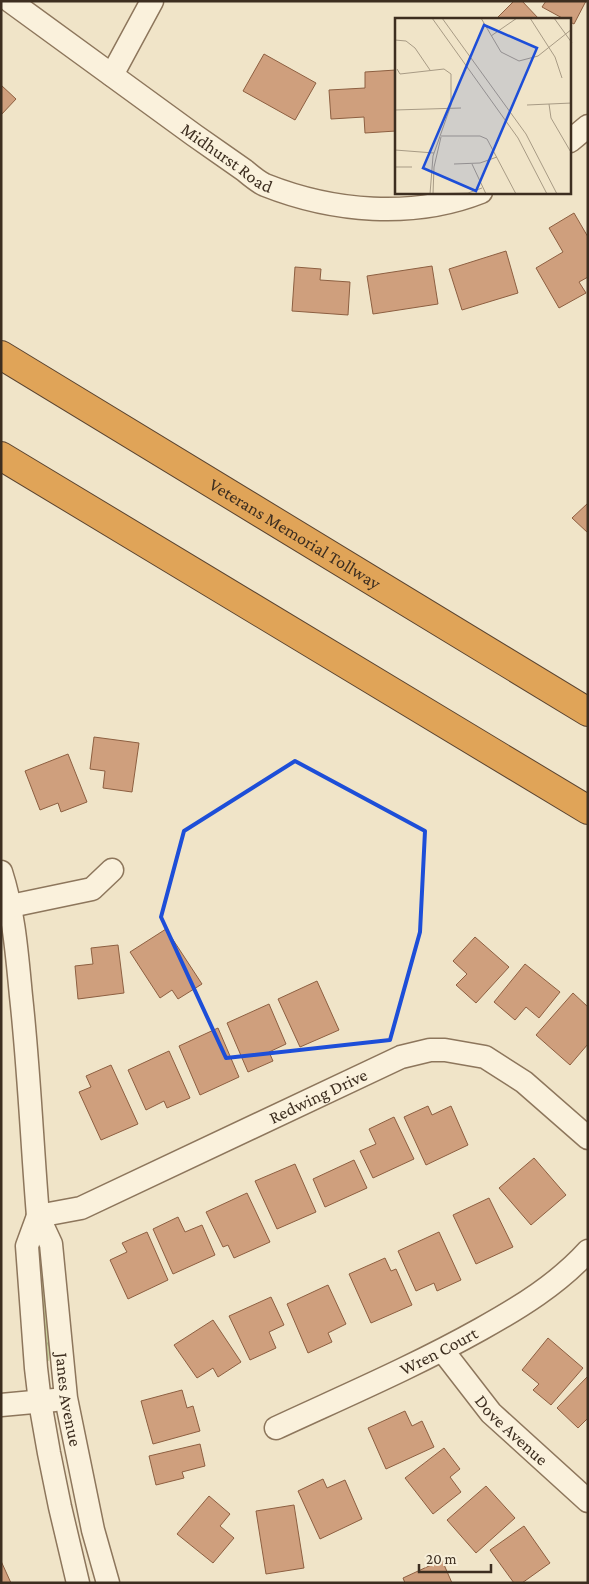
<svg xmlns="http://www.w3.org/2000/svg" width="589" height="1584" font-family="'Crimson Pro',serif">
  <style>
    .grass { fill: url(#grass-tufts) }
    .building { fill: #cf9f7d; stroke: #8d5f41 }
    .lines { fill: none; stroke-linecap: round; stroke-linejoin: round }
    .minor-casing { stroke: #8d765c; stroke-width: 25 }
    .motorway-casing { stroke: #5b4430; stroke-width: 30 }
    .minor { stroke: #faf1dc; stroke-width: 22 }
    .motorway { stroke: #e0a458; stroke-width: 28 }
    .marked { fill: none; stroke: #1d4ed8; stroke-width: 4; stroke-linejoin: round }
    .labels { text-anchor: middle; stroke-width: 4; stroke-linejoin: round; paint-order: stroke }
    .street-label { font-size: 18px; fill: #3d2e20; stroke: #f7eed8 }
    .inset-road { fill: none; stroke: #a89b85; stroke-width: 1 }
    .view { fill: #1d4ed8; fill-opacity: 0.15; stroke: #1d4ed8; stroke-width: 2.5 }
    .inset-edge { fill: none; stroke: #3d2e20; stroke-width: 2.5 }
  </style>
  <defs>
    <pattern id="grass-tufts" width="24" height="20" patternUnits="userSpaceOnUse" patternTransform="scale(1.25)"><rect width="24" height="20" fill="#c9cf9b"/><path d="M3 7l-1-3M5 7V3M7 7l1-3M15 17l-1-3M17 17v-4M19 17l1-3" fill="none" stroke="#aeb285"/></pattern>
  </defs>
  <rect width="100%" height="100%" fill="#f0e4c8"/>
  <path class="grass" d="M 38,1247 L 42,1247 L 51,1341 L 49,1361 L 43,1361 Z"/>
  <path class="building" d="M 514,1 L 522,1 L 539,19 L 496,19 Z
    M 546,1 L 586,1 L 574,24 L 570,22 L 570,19 L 564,19 L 542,7 Z
    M 264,54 L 316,83 L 295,120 L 243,91 Z
    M 396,70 L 396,131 L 365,133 L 364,117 L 331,119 L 329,90 L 365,88 L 365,72 Z
    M 1,85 L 16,99 L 1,115 Z
    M 574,213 L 588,237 L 588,277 L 579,282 L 586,293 L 559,308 L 536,268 L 563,252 L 549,228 Z
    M 506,251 L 518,293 L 462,310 L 449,269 Z
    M 432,266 L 438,304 L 373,314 L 367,276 Z
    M 295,267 L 321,269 L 320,280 L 350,282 L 348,315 L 292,311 Z
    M 588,503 L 588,533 L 572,518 Z
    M 94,737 L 139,743 L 132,792 L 103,788 L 105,771 L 90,769 Z
    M 68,754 L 87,802 L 61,812 L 58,803 L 40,810 L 25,771 Z
    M 166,929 L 202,984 L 178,999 L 172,990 L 160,998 L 130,952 Z
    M 475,937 L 509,967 L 476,1003 L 456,985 L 467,974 L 453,961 Z
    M 118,945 L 124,993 L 78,999 L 75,966 L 93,964 L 91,948 Z
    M 525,964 L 560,992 L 539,1018 L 526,1007 L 515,1020 L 494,1002 Z
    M 317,981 L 339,1030 L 300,1047 L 278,999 Z
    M 573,993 L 588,1007 L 588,1044 L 570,1065 L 536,1035 Z
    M 269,1004 L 286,1044 L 269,1052 L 273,1061 L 248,1072 L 227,1023 Z
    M 218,1028 L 239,1077 L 200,1095 L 179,1046 Z
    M 169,1051 L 190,1098 L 167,1108 L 164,1101 L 146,1110 L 128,1070 Z
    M 111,1065 L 138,1124 L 101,1140 L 79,1092 L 91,1087 L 86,1076 Z
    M 428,1106 L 432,1115 L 451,1106 L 468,1145 L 426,1165 L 404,1117 Z
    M 394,1117 L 414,1159 L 373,1178 L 360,1151 L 376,1144 L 369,1129 Z
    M 534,1158 L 566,1195 L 531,1225 L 499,1188 Z
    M 354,1160 L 367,1188 L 325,1207 L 313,1179 Z
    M 295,1164 L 316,1212 L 277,1229 L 255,1181 Z
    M 247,1193 L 270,1242 L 234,1258 L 228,1245 L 223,1247 L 206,1212 Z
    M 489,1198 L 513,1247 L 476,1264 L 453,1215 Z
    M 178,1217 L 185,1232 L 202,1225 L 215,1255 L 173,1274 L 153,1229 Z
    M 147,1232 L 168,1280 L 128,1299 L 110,1260 L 127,1252 L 122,1243 Z
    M 439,1232 L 461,1280 L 437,1291 L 434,1283 L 416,1291 L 398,1251 Z
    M 385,1258 L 391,1271 L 396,1269 L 412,1305 L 371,1323 L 349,1274 Z
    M 328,1285 L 346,1324 L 328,1333 L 332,1342 L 308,1353 L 287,1304 Z
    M 271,1297 L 284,1325 L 269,1332 L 276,1348 L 250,1360 L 229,1316 Z
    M 213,1320 L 241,1362 L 218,1377 L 213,1368 L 197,1378 L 174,1345 Z
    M 548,1338 L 583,1368 L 551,1405 L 533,1390 L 539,1384 L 522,1370 Z
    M 588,1376 L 588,1418 L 578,1428 L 557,1408 Z
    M 182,1390 L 187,1408 L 193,1406 L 200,1431 L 153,1444 L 141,1401 Z
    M 405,1411 L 412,1426 L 422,1421 L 434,1447 L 386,1469 L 368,1428 Z
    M 200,1444 L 205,1466 L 182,1472 L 184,1478 L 156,1485 L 149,1456 Z
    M 444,1448 L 460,1469 L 450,1477 L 461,1492 L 433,1514 L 405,1478 Z
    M 323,1479 L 327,1488 L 345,1480 L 362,1519 L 320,1539 L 298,1491 Z
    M 486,1486 L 515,1518 L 476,1553 L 447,1520 Z
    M 209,1496 L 230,1514 L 220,1526 L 234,1538 L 213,1563 L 177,1534 Z
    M 294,1505 L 304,1568 L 266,1574 L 256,1511 Z
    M 524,1526 L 550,1563 L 522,1583 L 514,1583 L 490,1550 Z
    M 442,1560 L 452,1583 L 405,1583 L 403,1578 Z
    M 1,1561 L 11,1583 L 1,1583 Z"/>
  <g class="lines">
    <g class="minor-casing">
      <g id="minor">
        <path id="s1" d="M 10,1 C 71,46 133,90 194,135 C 211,147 227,158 244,170 C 250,175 258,182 265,185 C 333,212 413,219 481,192"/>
        <path d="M 112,75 L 152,1"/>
        <path d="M 570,141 L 588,126"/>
        <path id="s2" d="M 1,872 C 14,912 17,955 21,996 C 29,1069 32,1143 38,1216 L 51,1244 L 66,1398 L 93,1530 L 108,1583"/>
        <path d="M 1,908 L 92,889 L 112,870"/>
        <path id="s3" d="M 38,1216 L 81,1208 L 401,1057 L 430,1050 L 445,1050 L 485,1057 L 524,1082 L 588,1138"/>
        <path d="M 38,1216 L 27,1246 L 36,1368 L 40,1402 L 49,1453 L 60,1507 L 78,1583"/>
        <path id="s4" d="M 443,1351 L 491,1413 L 588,1501"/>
        <path d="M 1,1405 L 55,1400"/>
        <path id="s5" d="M 276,1428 C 345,1396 415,1366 481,1329 C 519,1308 558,1284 588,1251"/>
      </g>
    </g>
    <g class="motorway-casing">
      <g id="motorway">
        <path id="s6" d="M 1,355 L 588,712"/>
        <path d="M 1,456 L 588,810"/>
      </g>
    </g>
    <use href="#minor" class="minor"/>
    <use href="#motorway" class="motorway"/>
  </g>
  <path class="marked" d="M 295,761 L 425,831 L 420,932 L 390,1040 L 226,1058 L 161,917 L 184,831 Z"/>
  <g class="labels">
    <g class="street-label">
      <text dy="6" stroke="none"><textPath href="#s1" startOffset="268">Midhurst Road</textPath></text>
      <text dy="6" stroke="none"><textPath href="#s6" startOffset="344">Veterans Memorial Tollway</textPath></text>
      <text dy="6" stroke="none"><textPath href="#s3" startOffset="306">Redwing Drive</textPath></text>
      <text dy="6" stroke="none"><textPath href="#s5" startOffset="180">Wren Court</textPath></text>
      <text dy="6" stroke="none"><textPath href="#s2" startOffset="534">Janes Avenue</textPath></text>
      <text dy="6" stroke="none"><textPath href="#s4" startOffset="105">Dove Avenue</textPath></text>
    </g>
  </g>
  <g transform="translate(395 18)">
    <rect width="176" height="176" fill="#f0e4c8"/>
    <path class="inset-road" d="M 37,0 L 123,120 L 152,176M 47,0 L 131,116 L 162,176M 86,0 L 106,34 L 124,43 L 143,38 L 177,11M 135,0 L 160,39 L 167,60M 159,0 L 177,25M 96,18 L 122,0M 0,22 L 11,23 L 20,30 L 35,52M 2,51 L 5,56 L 49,51 L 56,56 L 56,87 L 38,138 L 35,176M 154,86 L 156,100 L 177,136M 132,87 L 177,85M 0,92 L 66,90M 46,118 L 85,118 L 92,121 L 121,176M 0,132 L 39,135M 59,146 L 85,145 L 102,139M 77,146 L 91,176M 0,149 L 17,149M 28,176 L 73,175 L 87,170M 38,176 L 39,149 L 46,119"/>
    <path class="view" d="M 89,7 L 142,30 L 81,173 L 28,150 Z"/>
    <rect width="176" height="176" class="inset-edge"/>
  </g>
  <rect width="589" height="1584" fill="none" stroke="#3d2e20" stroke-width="5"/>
  <path d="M419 1564v8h72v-8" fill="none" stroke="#3d2e20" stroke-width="2.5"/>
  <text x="426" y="1564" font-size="15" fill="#3d2e20" stroke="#f7eed8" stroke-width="4" paint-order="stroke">20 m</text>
</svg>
